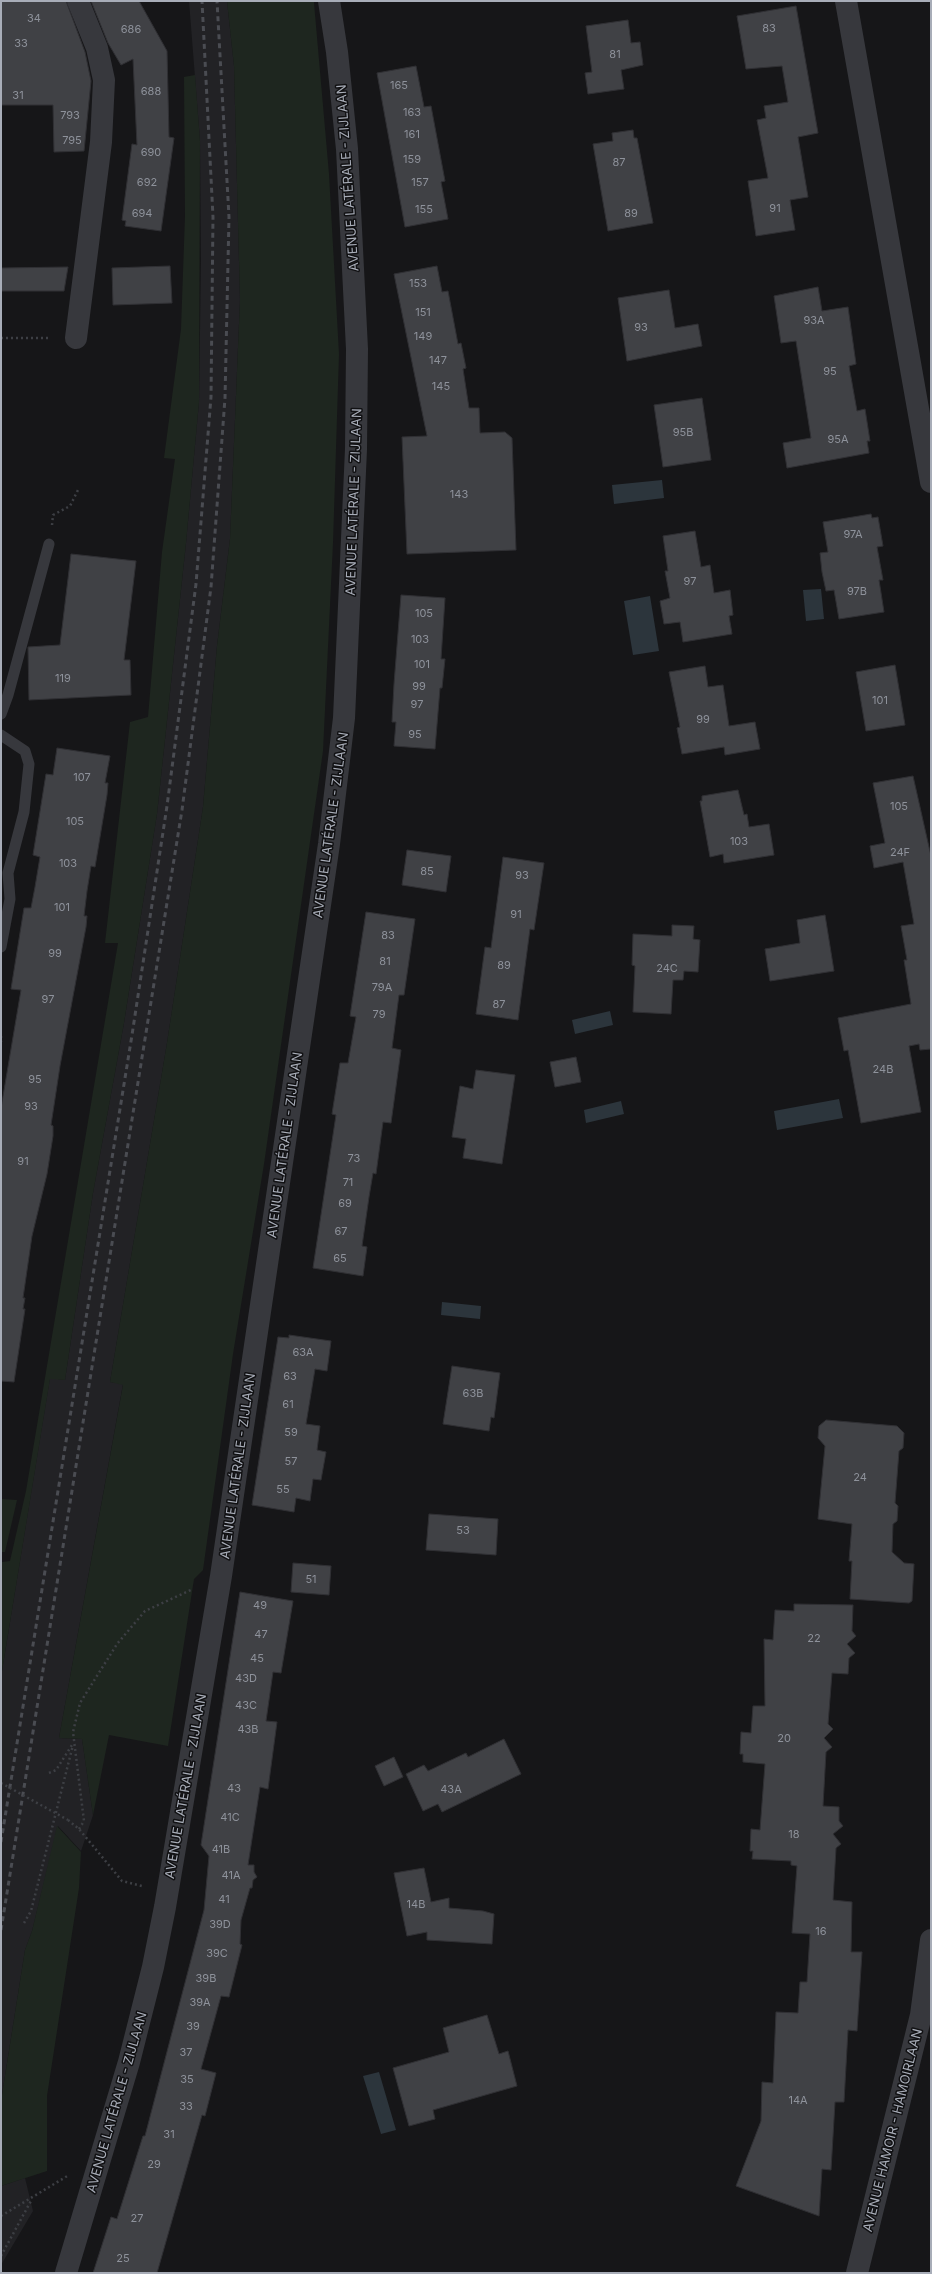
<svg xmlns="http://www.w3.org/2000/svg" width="932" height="2274" font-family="Inter,sans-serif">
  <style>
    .built { fill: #222225 }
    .green { fill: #1e261f }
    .water { fill: #2c353c }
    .building { fill: #404145; stroke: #303034 }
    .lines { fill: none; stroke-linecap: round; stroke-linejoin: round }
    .path { stroke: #3d3f44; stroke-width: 2.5; stroke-dasharray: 2 3; stroke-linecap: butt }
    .service { stroke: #37383d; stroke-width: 11 }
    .minor { stroke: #37383d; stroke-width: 22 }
    .rail { stroke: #4a4c52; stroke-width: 3; stroke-dasharray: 5 4; stroke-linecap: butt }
    .path-bridge { stroke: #3d3f44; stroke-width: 2.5; stroke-dasharray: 2 3; stroke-linecap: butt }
    .labels { text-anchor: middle; stroke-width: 3; stroke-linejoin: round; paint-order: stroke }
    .number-label { font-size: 11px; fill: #8e929b }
    .street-label { font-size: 13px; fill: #a8adb8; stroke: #111113 }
  </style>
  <rect width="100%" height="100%" fill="#161618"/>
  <path class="built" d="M 189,1 L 227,1 L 234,66 L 240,300 L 230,539 L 217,646 L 203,807 L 167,1043 L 110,1382 L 123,1384 L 59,1738 L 82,1739 L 93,1815 L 81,1851 L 58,1826 L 32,1931 L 25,1950 L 1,2101 L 1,1677 L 50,1378 L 65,1380 L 93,1193 L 124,1023 L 157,814 L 186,543 L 199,402 L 201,260 L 200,141 Z
    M 25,2178 L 33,2211 L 1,2265 L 1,2186 Z"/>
  <path class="green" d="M 227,1 L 314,1 L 314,3 L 329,174 L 339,354 L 333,543 L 323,751 L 264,1164 L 233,1354 L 203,1570 L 194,1579 L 168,1746 L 109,1735 L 93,1815 L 82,1739 L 59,1738 L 123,1385 L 110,1382 L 167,1043 L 203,807 L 217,646 L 230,539 L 240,300 L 234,66 Z
    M 195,75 L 200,141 L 199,402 L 186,543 L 157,814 L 124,1023 L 93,1193 L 65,1380 L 50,1379 L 1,1677 L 2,1562 L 10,1561 L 26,1491 L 118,943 L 105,943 L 130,722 L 148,717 L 162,552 L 175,459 L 164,458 L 181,329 L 185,216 L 184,77 Z
    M 1,1499 L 17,1500 L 5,1552 L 1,1552 Z
    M 57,1826 L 81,1852 L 79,1888 L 47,2096 L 47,2171 L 1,2186 L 1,2101 L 25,1950 L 32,1931 Z"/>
  <path class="water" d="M 662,480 L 664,498 L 614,504 L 612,485 Z
    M 821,589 L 824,619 L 806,621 L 803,590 Z
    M 650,596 L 659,651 L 633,655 L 624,601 Z
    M 610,1011 L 613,1025 L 575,1034 L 572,1020 Z
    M 839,1099 L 843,1118 L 777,1130 L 774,1111 Z
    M 621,1101 L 624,1114 L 586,1123 L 584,1110 Z
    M 442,1302 L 481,1306 L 480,1319 L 441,1315 Z
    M 379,2072 L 396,2130 L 381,2134 L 363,2076 Z"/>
  <path class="building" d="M 1,1 L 66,1 L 85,52 L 91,81 L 84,151 L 54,152 L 53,105 L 1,105 Z
    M 91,1 L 139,1 L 167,51 L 169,137 L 174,138 L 161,231 L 125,226 L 126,221 L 122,220 L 132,144 L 137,145 L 133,59 L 121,65 L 108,43 Z
    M 796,6 L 818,133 L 798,137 L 808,197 L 790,200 L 795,230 L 756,236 L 748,181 L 768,178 L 757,120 L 766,118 L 764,106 L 788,102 L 782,66 L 746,69 L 737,16 Z
    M 628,20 L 631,43 L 640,42 L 643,65 L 621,70 L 624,89 L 588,94 L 585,73 L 592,72 L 586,26 Z
    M 416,66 L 424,107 L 431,106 L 445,181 L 441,182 L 448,219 L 405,227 L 377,73 Z
    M 633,130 L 634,138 L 637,138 L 653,223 L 608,231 L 593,144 L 613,141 L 612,133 Z
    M 170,266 L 172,303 L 113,305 L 112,268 Z
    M 437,266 L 442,292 L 448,291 L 458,344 L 461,343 L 466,368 L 463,369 L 469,408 L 479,408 L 480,433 L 505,432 L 512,438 L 516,550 L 407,554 L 402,437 L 427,436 L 394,274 Z
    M 68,267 L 64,291 L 1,291 L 1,268 Z
    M 818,287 L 822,311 L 848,307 L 856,364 L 849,366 L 857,411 L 865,409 L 870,441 L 867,441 L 869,453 L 787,468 L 783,443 L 811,438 L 796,341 L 781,343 L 774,296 Z
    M 669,290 L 675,328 L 698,324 L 702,346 L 627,361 L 618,298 Z
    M 702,398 L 711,460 L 663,467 L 654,405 Z
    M 871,514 L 872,518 L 878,517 L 883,546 L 877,547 L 883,580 L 879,580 L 884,612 L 839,619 L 834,590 L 826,591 L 822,572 L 820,553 L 828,552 L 823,522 Z
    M 695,531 L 701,567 L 710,565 L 714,593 L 730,590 L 733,615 L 729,616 L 732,634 L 683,642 L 680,622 L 664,624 L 660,601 L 670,598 L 665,571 L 668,571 L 663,536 Z
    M 71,554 L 136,561 L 124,660 L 130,660 L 131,695 L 29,700 L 28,647 L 60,645 Z
    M 401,595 L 445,598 L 441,659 L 445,659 L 442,688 L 440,688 L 435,749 L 394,746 L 396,722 L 392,722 L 394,684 Z
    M 895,665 L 905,725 L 866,731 L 856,672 Z
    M 705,666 L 708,687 L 723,685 L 729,726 L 755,722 L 760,749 L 725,755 L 724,747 L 682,754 L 677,728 L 680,727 L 669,672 Z
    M 57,748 L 110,756 L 105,783 L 108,783 L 107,795 L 95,867 L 91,866 L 87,891 L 84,916 L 87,916 L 86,927 L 60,1066 L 51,1125 L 53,1126 L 53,1136 L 47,1174 L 32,1236 L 23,1298 L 25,1298 L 23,1309 L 25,1309 L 14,1382 L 1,1381 L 1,1108 L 21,990 L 11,989 L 24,908 L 31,908 L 35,887 L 40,857 L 33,855 L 46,774 L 53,775 Z
    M 913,776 L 931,856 L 931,1049 L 920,1050 L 919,1044 L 909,1046 L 921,1112 L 861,1123 L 848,1050 L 844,1051 L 838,1018 L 911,1004 L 904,960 L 907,960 L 901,926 L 914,924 L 903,862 L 874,868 L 870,846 L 885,843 L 873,783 Z
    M 738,790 L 744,815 L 747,814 L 749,827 L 769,824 L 774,855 L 724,863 L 723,854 L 710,857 L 700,801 L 702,801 L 702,796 Z
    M 407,850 L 451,856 L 446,892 L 402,885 Z
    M 503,857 L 544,863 L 534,930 L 530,929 L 518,1020 L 476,1014 L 485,947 L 491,948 Z
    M 366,912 L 415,919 L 404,995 L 399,995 L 392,1048 L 401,1050 L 391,1123 L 383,1122 L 376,1174 L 373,1173 L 369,1197 L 362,1246 L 367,1247 L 363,1276 L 313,1268 L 336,1115 L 332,1114 L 340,1063 L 348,1063 L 356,1017 L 350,1016 Z
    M 825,915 L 834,971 L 770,981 L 765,949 L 800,943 L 797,920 Z
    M 672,925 L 694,926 L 693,939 L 700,940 L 698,972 L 684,971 L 683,980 L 673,980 L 671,1014 L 633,1012 L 635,966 L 632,965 L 633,934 L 672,936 Z
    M 576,1057 L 581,1082 L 555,1087 L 550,1062 Z
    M 476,1070 L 515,1075 L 502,1164 L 463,1158 L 466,1139 L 452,1137 L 460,1086 L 473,1089 Z
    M 289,1335 L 331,1341 L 327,1371 L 315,1369 L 306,1424 L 320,1426 L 317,1450 L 326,1452 L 321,1480 L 313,1479 L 310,1501 L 296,1498 L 294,1512 L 252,1505 L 278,1337 L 289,1338 Z
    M 452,1366 L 500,1373 L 494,1418 L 491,1417 L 489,1431 L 443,1424 Z
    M 826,1420 L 897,1426 L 904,1433 L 903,1448 L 899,1451 L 895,1503 L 898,1506 L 897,1521 L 893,1524 L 892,1552 L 904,1563 L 914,1564 L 912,1601 L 909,1603 L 850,1599 L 852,1561 L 849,1561 L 852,1524 L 818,1519 L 825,1446 L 818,1438 L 819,1426 Z
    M 429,1514 L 498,1519 L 496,1555 L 426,1550 Z
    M 293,1563 L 331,1566 L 329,1595 L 291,1592 Z
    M 240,1592 L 293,1601 L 281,1673 L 273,1672 L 266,1721 L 277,1722 L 268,1789 L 260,1787 L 248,1865 L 254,1865 L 254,1872 L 257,1877 L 253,1880 L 252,1888 L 250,1888 L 241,1920 L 240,1944 L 242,1945 L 229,1997 L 221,1996 L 201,2069 L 216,2073 L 205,2116 L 202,2115 L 157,2273 L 93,2273 L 111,2217 L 117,2219 L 143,2136 L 145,2136 L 204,1910 L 209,1856 L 201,1845 Z
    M 794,1604 L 853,1605 L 852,1631 L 856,1636 L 847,1644 L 855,1653 L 849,1658 L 848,1674 L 832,1673 L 828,1724 L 833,1729 L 824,1738 L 832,1747 L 826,1752 L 823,1806 L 839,1807 L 839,1821 L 843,1826 L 833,1834 L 841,1844 L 836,1848 L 833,1900 L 852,1902 L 851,1952 L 862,1952 L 857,2031 L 848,2030 L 844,2102 L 835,2102 L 831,2170 L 822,2169 L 819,2216 L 736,2186 L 761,2121 L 762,2082 L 773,2083 L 776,2012 L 798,2013 L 800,1982 L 807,1982 L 810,1934 L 792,1933 L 797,1866 L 791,1865 L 791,1861 L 752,1859 L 753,1851 L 750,1851 L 751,1829 L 760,1830 L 765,1764 L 743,1762 L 743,1754 L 740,1754 L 741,1732 L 751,1733 L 753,1706 L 765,1706 L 764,1639 L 773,1640 L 775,1610 L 794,1611 Z
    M 504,1739 L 521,1774 L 442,1812 L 438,1804 L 423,1811 L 406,1774 L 424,1765 L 428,1771 L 466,1753 L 468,1757 Z
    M 394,1757 L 403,1777 L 384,1786 L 375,1766 Z
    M 424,1868 L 431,1902 L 449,1898 L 449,1908 L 483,1911 L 494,1914 L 492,1944 L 427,1940 L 427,1932 L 407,1936 L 394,1873 Z
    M 487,2015 L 499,2054 L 508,2051 L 517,2086 L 433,2110 L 435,2119 L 409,2126 L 393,2068 L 449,2052 L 443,2028 Z"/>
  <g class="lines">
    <path class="path" d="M 1,338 L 51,338
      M 52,525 L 53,515 L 70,506 L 78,490
      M 1,1036 L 1,1042
      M 49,1773 L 56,1770 L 72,1745
      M 68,1820 L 79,1829 L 122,1881 L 142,1886
      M 79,1829 L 84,1821 L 73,1732 L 80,1703 L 117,1644 L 145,1611 L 193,1589
      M 24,1923 L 31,1911 L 73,1745
      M 1,2216 L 69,2175
      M 1,2256 L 32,2199"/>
    <path class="service" d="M 1,714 L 8,695 L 49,544
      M 1,735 L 25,751 L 29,764 L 24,812 L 8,873 L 10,899 L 1,947"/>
    <path class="minor" d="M 846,1 L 931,482
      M 76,338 L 101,142 L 104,80 L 97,48 L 78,1
      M 66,2273 L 129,2062 L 153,1967 L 165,1907 L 221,1576 L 329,844 L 344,718 L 356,449 L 357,349 L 347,149 L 337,52 L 329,1
      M 857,2273 L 921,2015 L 931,1940"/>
    <path class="rail" d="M 1,1842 L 132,1035 L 167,806 L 196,584 L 211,397 L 213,217 L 202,1
      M 1,1930 L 182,810 L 211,587 L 225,398 L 229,217 L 217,1"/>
    <path class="path-bridge" d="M 1,1783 L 68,1820"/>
  </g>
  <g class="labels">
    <g class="number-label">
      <text x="34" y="22">34</text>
      <text x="769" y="32">83</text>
      <text x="131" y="33">686</text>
      <text x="21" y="47">33</text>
      <text x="615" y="58">81</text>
      <text x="399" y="89">165</text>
      <text x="151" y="95">688</text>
      <text x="18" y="99">31</text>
      <text x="412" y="116">163</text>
      <text x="70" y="119">793</text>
      <text x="412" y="138">161</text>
      <text x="72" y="144">795</text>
      <text x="151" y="156">690</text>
      <text x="412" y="163">159</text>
      <text x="619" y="166">87</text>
      <text x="147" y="186">692</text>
      <text x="420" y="186">157</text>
      <text x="775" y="212">91</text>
      <text x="424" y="213">155</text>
      <text x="142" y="217">694</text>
      <text x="631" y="217">89</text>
      <text x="418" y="287">153</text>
      <text x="423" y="316">151</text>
      <text x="814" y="324">93A</text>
      <text x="641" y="331">93</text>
      <text x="423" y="340">149</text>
      <text x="438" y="364">147</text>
      <text x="830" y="375">95</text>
      <text x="441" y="390">145</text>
      <text x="683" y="436">95B</text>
      <text x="838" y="443">95A</text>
      <text x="459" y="498">143</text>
      <text x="853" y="538">97A</text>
      <text x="690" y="585">97</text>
      <text x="857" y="595">97B</text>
      <text x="424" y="617">105</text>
      <text x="420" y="643">103</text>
      <text x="422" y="668">101</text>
      <text x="63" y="682">119</text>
      <text x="419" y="690">99</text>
      <text x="880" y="704">101</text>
      <text x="417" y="708">97</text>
      <text x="703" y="723">99</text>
      <text x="415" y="738">95</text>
      <text x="82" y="781">107</text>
      <text x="899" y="810">105</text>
      <text x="75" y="825">105</text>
      <text x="739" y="845">103</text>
      <text x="900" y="856">24F</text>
      <text x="68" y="867">103</text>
      <text x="427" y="875">85</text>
      <text x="522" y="879">93</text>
      <text x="62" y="911">101</text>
      <text x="516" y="918">91</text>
      <text x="388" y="939">83</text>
      <text x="55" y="957">99</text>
      <text x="385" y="965">81</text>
      <text x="504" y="969">89</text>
      <text x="667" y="972">24C</text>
      <text x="382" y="991">79A</text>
      <text x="48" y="1003">97</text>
      <text x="499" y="1008">87</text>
      <text x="379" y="1018">79</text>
      <text x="883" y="1073">24B</text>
      <text x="35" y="1083">95</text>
      <text x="31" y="1110">93</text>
      <text x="354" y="1162">73</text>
      <text x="23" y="1165">91</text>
      <text x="348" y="1186">71</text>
      <text x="345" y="1207">69</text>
      <text x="341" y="1235">67</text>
      <text x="340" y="1262">65</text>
      <text x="303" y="1356">63A</text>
      <text x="290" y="1380">63</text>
      <text x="473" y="1397">63B</text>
      <text x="288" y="1408">61</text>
      <text x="291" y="1436">59</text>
      <text x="291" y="1465">57</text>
      <text x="860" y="1481">24</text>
      <text x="283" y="1493">55</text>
      <text x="463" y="1534">53</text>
      <text x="311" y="1583">51</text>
      <text x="260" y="1609">49</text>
      <text x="261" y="1638">47</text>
      <text x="814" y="1642">22</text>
      <text x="257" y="1662">45</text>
      <text x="246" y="1682">43D</text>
      <text x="246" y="1709">43C</text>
      <text x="248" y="1733">43B</text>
      <text x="784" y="1742">20</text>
      <text x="234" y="1792">43</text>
      <text x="451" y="1793">43A</text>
      <text x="230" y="1821">41C</text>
      <text x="794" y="1838">18</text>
      <text x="221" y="1853">41B</text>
      <text x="231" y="1879">41A</text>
      <text x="224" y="1903">41</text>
      <text x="416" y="1908">14B</text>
      <text x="220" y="1928">39D</text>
      <text x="821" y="1935">16</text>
      <text x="217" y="1957">39C</text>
      <text x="206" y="1982">39B</text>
      <text x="200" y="2006">39A</text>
      <text x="193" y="2030">39</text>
      <text x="186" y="2056">37</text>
      <text x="187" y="2083">35</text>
      <text x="798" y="2104">14A</text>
      <text x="186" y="2110">33</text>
      <text x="169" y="2138">31</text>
      <text x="154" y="2168">29</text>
      <text x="137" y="2222">27</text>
      <text x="123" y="2262">25</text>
    </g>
    <g class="street-label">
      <text transform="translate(347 178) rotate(-94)" y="5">AVENUE LATÉRALE - ZIJLAAN</text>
      <text transform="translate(353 502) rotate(-88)" y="5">AVENUE LATÉRALE - ZIJLAAN</text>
      <text transform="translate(330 825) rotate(-82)" y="5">AVENUE LATÉRALE - ZIJLAAN</text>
      <text transform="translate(284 1145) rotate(-82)" y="5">AVENUE LATÉRALE - ZIJLAAN</text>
      <text transform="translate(237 1466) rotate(-82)" y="5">AVENUE LATÉRALE - ZIJLAAN</text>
      <text transform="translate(185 1786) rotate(-80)" y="5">AVENUE LATÉRALE - ZIJLAAN</text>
      <text transform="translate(116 2102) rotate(-74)" y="5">AVENUE LATÉRALE - ZIJLAAN</text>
      <text transform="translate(892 2130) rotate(-76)" y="5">AVENUE HAMOIR - HAMOIRLAAN</text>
    </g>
  </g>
  <rect width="932" height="2274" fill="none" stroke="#a8adb8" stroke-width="4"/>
</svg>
